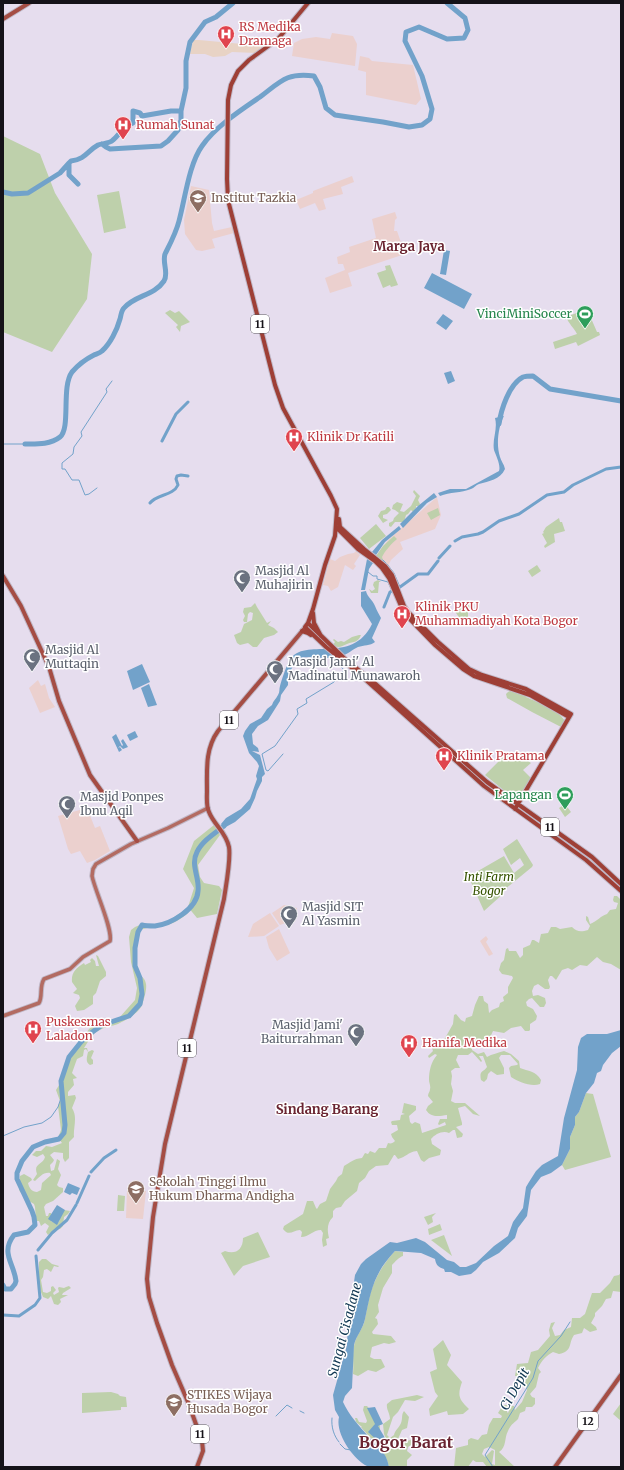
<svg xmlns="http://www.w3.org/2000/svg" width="624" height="1470" font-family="Merriweather,serif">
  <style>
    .education { fill: #ebd0ce }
    .medical { fill: #e8d3c5 }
    .green { fill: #bed0ab; fill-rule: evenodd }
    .water { fill: #72a2ca }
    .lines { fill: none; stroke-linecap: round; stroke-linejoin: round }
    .stream { stroke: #72a2ca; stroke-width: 1 }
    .canal { stroke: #72a2ca; stroke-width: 3 }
    .river { stroke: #72a2ca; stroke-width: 5 }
    .secondary-casing { stroke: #c0b8c7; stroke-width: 5.5 }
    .primary-casing { stroke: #c0b8c7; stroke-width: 6 }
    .trunk-casing { stroke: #c0b8c7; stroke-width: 6 }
    .secondary { stroke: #b36b62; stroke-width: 3.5 }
    .primary { stroke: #a54d44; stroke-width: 4 }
    .trunk { stroke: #9e3f36; stroke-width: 4 }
    .labels { text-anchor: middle; stroke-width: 3; stroke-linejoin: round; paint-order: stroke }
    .shield { fill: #fff; stroke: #5b595d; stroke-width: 1 }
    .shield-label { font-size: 11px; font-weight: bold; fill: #151218 }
    .health-label { font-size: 12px; fill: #be3a42; stroke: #fff; text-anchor: start }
    .education-label { font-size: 12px; fill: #785e54; stroke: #fff; text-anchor: start }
    .leisure-label { font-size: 12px; fill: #27864d; stroke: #fff; text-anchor: end }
    .worship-label { font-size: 12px; fill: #5b616d; stroke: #fff; text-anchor: start }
    .park-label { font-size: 12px; font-style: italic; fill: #365300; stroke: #fff }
    .neighbourhood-label { font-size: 13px; font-weight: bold; fill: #6a2431; stroke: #fff }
    .water-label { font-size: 13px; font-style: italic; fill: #103752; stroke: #fff }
    .district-label { font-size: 16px; font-weight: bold; fill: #6a2431; stroke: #fff }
  </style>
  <rect width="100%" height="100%" fill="#e6ddee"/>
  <path class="education" d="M 332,33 L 353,36 L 357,44 L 355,66 L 292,56 L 294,43 L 302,39 L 316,37 L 330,39 Z
    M 360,56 L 369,58 L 372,61 L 413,65 L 421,99 L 416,105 L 366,95 L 366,72 L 358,70 Z
    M 352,176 L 354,182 L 341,187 L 343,194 L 323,199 L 326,209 L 319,211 L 315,203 L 300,209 L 296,200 L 313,193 L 313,191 Z
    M 191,186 L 209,190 L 212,223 L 214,231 L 232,227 L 234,233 L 212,239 L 215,248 L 202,251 L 196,250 L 185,234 L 184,220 Z
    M 395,212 L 397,218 L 395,220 L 394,231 L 397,231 L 405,254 L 348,273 L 352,286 L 330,293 L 325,278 L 345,270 L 343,264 L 338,264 L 337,257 L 350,252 L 349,247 L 376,238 L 372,219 Z
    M 437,497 L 441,515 L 435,529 L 400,542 L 403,549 L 391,560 L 388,566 L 376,556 L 388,540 Z
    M 356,551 L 360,555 L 354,564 L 356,566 L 353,570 L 345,565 L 338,587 L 331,591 L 328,586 L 323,585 L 330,559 L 335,561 L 340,557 L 348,554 L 354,553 Z
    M 38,680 L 41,686 L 45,684 L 49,698 L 55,707 L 40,713 L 29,688 Z
    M 87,808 L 95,828 L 100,826 L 110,851 L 95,860 L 87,863 L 80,851 L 71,854 L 68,849 L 58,816 Z
    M 284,905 L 297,908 L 295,922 L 288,922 L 280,925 L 272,913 Z
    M 270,913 L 279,926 L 264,936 L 248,937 L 253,924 Z
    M 279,929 L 290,953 L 277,961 L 269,948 L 266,937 Z
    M 486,936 L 488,939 L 486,942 L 493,954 L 489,956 L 480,941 Z
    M 127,1189 L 146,1191 L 143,1219 L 126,1218 Z"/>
  <path class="medical" d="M 193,40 L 199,40 L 264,46 L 258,53 L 232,52 L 225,56 L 213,57 L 205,54 L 190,54 Z"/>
  <path class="green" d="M 3,136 L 40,154 L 55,193 L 92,254 L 87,299 L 52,352 L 3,332 Z
    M 119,191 L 126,228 L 104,233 L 97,195 Z
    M 194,196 L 206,197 L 205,203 L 194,202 Z
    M 390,265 L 398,285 L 391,287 L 390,285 L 383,288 L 377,273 L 386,270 L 385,266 Z
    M 587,309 L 597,332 L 599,332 L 600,335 L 578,346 L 576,342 L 555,349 L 553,342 L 577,334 C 574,328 569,324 566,317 Z
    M 170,310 L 175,313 L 179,311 L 190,322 L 181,326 L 180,332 L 176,327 L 178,325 L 165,313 Z
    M 414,490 L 420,496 L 418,500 L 420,504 L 419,506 L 416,506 L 416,508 L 413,512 L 411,510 L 408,514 L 406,515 L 404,522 L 395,522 L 391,527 L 389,526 L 389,523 L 393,521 L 394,518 L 399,513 L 395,510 L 392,509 L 393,505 L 397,502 L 403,504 L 400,511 L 404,512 L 411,506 L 416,496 L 413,492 Z
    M 387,507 L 389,507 L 391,510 L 387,514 L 383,515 L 383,518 L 388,520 L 383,523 L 378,516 L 381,511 L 385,510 Z
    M 438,508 L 440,515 L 431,520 L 427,513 Z
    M 559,518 L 560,522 L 562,522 L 565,531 L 554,534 L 555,542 L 545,548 L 544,546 L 547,543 L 542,534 L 544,533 L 543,532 L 546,527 Z
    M 376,524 L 386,536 L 369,549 L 360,538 Z
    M 394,536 L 397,539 C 391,544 385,551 382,557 L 383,560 L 382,561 L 376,556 L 383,546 Z
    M 537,565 L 541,571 L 532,577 L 528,571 Z
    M 378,580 L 381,582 L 379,582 L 378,593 L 371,593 L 369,589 L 372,591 L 375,589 L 373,585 L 374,582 Z
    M 255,603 L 257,607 L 267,623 L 271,621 L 268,625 L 274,628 L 278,632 L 274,635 L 264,638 L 257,647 L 253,647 L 248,643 L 240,645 L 237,643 L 234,635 L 241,632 L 244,624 L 252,620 L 253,613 L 250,612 L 248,614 L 247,622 L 244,622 L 243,620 L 245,616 L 243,612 L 244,608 L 251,607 Z
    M 462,604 L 464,606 L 469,604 L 472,611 L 468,612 L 468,621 L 463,623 L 454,610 Z
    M 359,635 L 361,635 C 358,643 354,641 347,644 C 342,646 338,649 333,645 L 335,642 L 333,640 L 334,639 L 338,642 L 341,641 L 344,642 L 352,637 Z
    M 512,690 L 525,694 L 526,697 C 538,703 557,708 565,721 L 561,727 L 532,712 L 507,698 L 506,694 L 508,692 Z
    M 511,753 L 524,758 L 531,763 L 523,770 L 531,778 L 517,801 L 485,775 L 505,755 Z
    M 565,804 L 571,812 L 565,817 L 559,808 Z
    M 214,825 L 220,835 L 198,865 L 200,877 L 204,883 L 219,886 L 222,890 L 217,914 L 197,918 L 188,907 L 194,888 L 183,869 L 194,841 Z
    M 517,839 L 533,865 L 532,867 L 504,890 L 503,894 L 484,911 L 470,880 L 478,871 L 504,856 L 514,873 L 524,865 L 520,858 L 511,865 L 503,849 Z
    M 614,896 L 617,896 L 621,900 L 621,970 L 611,964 L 603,962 L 597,957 L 587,966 L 580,965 L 572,970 L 568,968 L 562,970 L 556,980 L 552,976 L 550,976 L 548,980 L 550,987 L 549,989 L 545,989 L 538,984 L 534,986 L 532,991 L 533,996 L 538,995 L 545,998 L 546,1003 L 544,1007 L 540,1007 L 532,998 L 529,999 L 526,1002 L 527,1006 L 533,1009 L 537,1016 L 536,1020 L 530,1024 L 530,1030 L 529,1031 L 525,1031 L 521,1026 L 511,1028 L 504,1033 L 493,1031 L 488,1042 L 477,1042 L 472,1045 L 472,1050 L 478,1054 L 484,1052 L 487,1057 C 492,1054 498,1053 504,1051 L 511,1054 L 519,1061 L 520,1068 C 528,1071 536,1071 541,1080 L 540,1084 C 531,1087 519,1082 511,1077 L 509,1068 L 511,1066 L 517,1065 L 518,1064 L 510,1055 L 501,1055 L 499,1058 L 504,1068 L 504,1074 L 497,1075 L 491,1071 L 488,1074 L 487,1079 L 484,1082 L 481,1080 C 479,1070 483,1073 487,1067 L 483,1056 L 479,1056 L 482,1061 L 481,1062 L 472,1052 L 468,1055 L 458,1055 L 456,1060 L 460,1068 L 455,1068 L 451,1071 L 452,1076 L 451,1084 L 453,1091 L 451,1101 L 455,1103 L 465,1103 L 480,1116 L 473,1114 L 465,1106 L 458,1108 L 462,1123 L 462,1125 L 456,1127 L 463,1134 L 462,1137 L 457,1138 L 455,1130 L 453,1130 L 449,1133 C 443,1130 435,1134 431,1139 L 432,1144 L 441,1150 L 440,1155 L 429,1158 L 424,1162 L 421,1160 L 417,1151 C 407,1152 407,1157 398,1159 L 395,1155 L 394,1155 L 388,1165 L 376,1166 L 369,1171 L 365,1178 L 359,1183 L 357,1191 L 345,1201 L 341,1207 L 336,1208 L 333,1211 L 333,1217 C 327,1223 327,1229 329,1238 L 326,1239 L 327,1245 L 323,1247 L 322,1240 L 323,1233 L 321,1230 C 313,1230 309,1237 301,1237 L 302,1232 L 300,1230 C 293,1230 289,1237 283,1229 L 284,1226 L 303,1214 L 307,1201 L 313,1201 L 316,1208 L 317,1209 L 320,1204 L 326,1201 L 330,1189 L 336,1181 L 338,1177 L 342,1174 L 344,1166 C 351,1162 353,1159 362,1158 L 365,1153 L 368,1154 L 370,1151 L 375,1153 L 379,1148 L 386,1148 L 388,1143 C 391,1144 393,1143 395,1141 L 392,1137 L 391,1134 L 398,1130 L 397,1125 L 392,1125 L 391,1122 L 392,1121 L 400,1120 L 401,1115 L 405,1114 L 402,1113 L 404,1103 L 416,1106 L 416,1110 L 409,1116 L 410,1122 L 412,1124 L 415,1122 L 420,1124 L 422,1133 L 446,1125 L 445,1122 L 439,1125 L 438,1124 L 440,1119 L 447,1119 L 447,1115 C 439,1116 431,1118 426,1110 L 428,1106 L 433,1102 L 428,1096 C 428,1093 430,1092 430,1089 C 431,1086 429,1083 429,1080 C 429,1071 431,1062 437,1055 L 435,1054 L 429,1058 L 428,1056 L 433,1051 L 432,1048 L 436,1043 L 444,1040 L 453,1024 L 454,1015 L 456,1014 L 461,1020 L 465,1022 L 466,1018 L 472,1016 L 475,1005 L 479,996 L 483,996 L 484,1001 L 488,1004 L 489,1013 L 492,1010 L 499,1007 L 500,1003 L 504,1001 L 503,997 L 508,993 L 508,987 L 513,978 L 512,976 L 502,974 L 499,970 L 501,963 L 504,960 L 506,949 L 508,948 L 509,951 L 516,951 L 520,958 L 523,955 L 523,948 L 530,945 L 532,940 L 534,940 L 539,943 L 541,934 L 548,933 L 551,927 L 556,927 L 560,929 L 572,927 C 577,932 581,932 588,930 L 590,926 L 586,920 L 586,916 L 588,917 L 590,924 C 596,922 602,915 607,914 L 610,910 L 616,909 L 618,903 L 614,902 L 613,900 Z
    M 186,909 L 189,912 C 181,920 169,926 157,927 C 151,928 147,927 141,930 C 135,939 132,961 137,972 C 140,976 145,977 146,984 C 147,990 144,999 142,1005 C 139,1013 126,1020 118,1024 C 112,1026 104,1027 98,1031 C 92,1034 88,1042 84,1048 L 87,1048 L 88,1052 L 92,1050 L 94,1051 L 91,1058 L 93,1060 L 93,1064 L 90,1065 C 85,1062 87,1057 88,1052 L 86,1049 L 84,1050 L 83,1056 L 77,1059 L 72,1073 L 77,1078 L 73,1079 L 74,1085 L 68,1092 L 68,1096 L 75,1095 L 76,1098 L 72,1108 C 78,1117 73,1128 74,1137 L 69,1142 L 69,1158 L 65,1162 L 63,1158 L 63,1153 L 54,1152 L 50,1155 L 54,1160 L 53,1162 L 50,1165 L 51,1171 L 54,1170 L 57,1159 L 60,1161 L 58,1169 L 61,1175 L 57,1185 L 59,1187 L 63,1188 L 63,1192 L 53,1201 L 46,1204 L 44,1207 L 46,1216 L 48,1216 L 49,1213 L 51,1213 L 51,1221 L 55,1223 L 59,1222 L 60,1217 L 64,1210 L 70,1211 L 68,1214 L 64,1217 L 63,1226 L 60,1229 L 54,1230 L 48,1235 L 46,1232 L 49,1226 L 45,1223 L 41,1226 L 39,1221 L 36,1221 L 35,1207 L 34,1204 L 29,1201 L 26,1195 L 20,1192 L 19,1189 L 20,1176 L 24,1174 L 31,1178 L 32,1180 L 28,1183 C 29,1188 32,1192 37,1192 L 41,1190 L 42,1183 L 51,1175 L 50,1173 C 43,1172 40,1177 35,1181 L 33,1180 L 37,1174 C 33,1163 43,1165 45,1157 L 43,1154 L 37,1157 L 32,1155 L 36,1151 L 41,1151 L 46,1146 L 52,1147 L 62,1143 L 58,1138 L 61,1130 L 58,1106 L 60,1101 L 56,1090 L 61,1082 L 64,1067 L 70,1060 L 75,1048 L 80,1043 L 89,1029 L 95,1024 L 119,1018 L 135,1000 L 137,988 L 131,962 L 129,937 L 131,930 L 135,927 L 142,924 L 160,924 L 167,922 Z
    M 96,955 L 98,956 L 106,972 L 106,976 L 100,981 L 96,993 L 93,996 L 93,1004 L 84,1010 L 77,1011 L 75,1006 L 80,998 L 79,995 L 73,993 L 77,989 L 72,982 C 71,973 76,968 84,963 L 85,965 L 91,962 L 90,960 L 92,958 L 95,961 L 96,966 L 99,966 Z
    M 586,1093 L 593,1094 L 611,1157 L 565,1170 L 562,1165 L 570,1149 L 570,1137 L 575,1125 L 575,1117 L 579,1112 Z
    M 118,1195 L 125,1196 L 124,1211 L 117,1211 Z
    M 436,1213 L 432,1217 L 433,1222 L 428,1225 L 424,1217 Z
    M 440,1224 L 442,1230 L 429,1235 L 428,1229 Z
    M 258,1232 L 270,1257 L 243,1266 L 234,1276 L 221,1253 L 225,1251 C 235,1255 243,1250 243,1238 Z
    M 444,1235 L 452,1256 L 431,1240 Z
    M 395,1251 L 403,1252 L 403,1256 C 399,1257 395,1262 392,1265 L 392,1273 L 383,1288 L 378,1305 L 379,1312 L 375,1318 L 377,1319 L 378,1324 L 372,1332 L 373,1334 L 391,1336 L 396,1342 L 389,1344 L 384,1343 L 372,1347 L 370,1357 L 374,1359 L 381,1359 L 385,1367 L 376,1372 L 368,1370 L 358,1376 L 353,1374 C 354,1364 352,1355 354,1346 C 355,1338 361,1331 364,1323 C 366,1315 367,1307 369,1299 C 373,1281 382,1265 395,1251 Z
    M 42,1259 L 46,1259 L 52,1264 L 59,1266 L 58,1267 L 54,1266 L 51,1272 L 47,1269 L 44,1270 L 43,1277 L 41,1280 L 43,1292 L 47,1293 L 51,1291 L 51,1287 L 53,1286 L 56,1290 L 53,1293 L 54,1295 L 59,1292 L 58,1288 L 59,1287 L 64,1288 L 66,1287 L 69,1286 L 71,1288 L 63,1293 L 62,1295 L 68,1295 L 60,1299 L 61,1302 L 58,1305 L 54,1304 L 51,1296 L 48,1299 L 43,1297 L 37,1282 L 39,1272 L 39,1262 Z
    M 621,1272 L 621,1292 L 613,1291 L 611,1298 L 606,1299 L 602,1306 L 595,1313 L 595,1316 L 591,1323 L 596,1327 L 597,1330 L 590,1332 L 584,1328 L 582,1333 L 574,1335 C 568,1344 573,1351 559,1354 L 553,1352 C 546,1356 542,1360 538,1368 L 541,1372 L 539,1374 L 536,1387 L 530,1394 L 532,1397 L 535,1398 L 535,1404 L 532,1407 L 526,1407 L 525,1411 L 520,1413 L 518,1419 C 513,1424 511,1424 508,1431 C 504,1438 507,1447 499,1452 L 515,1467 L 487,1467 L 483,1462 L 476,1462 L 473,1460 L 468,1467 L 454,1467 L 456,1448 L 468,1445 L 468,1440 L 471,1438 L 478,1440 L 482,1435 L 487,1434 L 489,1425 L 493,1418 L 501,1418 L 502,1416 L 498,1413 L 503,1405 L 507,1405 L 507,1412 L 508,1413 L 511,1406 L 514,1406 L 515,1410 L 522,1402 L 527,1390 L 525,1383 L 527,1374 L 521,1371 L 519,1376 L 515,1376 L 517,1364 L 528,1363 L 531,1352 L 538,1350 L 550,1336 L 549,1330 L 551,1323 L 555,1322 L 552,1328 L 555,1336 L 560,1335 L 564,1330 L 571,1327 L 572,1318 L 580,1318 L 585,1314 L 592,1293 L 600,1293 L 610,1283 L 614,1276 L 619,1275 ZM 489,1447 L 495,1450 L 495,1465 L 492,1464 L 494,1451 L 492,1450 L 485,1457 L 482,1454 L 484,1449 Z
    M 443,1340 L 451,1355 L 447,1365 L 462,1382 C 457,1396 459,1399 469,1409 L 463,1414 L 448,1415 L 447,1411 L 430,1416 L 429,1409 L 438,1396 L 435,1392 L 430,1372 L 437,1369 L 433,1349 Z
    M 111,1392 L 118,1394 L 120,1396 L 126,1397 L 127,1407 L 121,1407 L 121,1410 L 82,1413 L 82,1393 Z
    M 417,1395 L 424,1397 L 415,1401 L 405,1400 L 398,1412 L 393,1417 L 387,1435 L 390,1438 L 394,1435 C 395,1430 399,1428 401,1423 C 403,1418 401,1415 404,1411 L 409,1417 L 407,1428 L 402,1430 L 398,1439 L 402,1443 L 418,1437 L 423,1441 L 420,1446 L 417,1448 L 411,1445 L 408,1447 L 407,1451 L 412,1455 L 407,1460 L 407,1467 L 389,1467 C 386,1450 371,1440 361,1427 L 362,1427 L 356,1422 L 355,1418 L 357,1418 L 359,1422 L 366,1423 L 367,1421 L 363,1410 L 364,1406 L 367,1406 C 372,1411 374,1420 380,1426 C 379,1436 384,1441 390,1449 L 393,1448 L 396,1443 L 394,1441 L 387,1441 L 384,1434 L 383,1424 L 390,1419 C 390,1413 386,1409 387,1404 L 392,1400 Z
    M 621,1403 L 621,1421 L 613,1414 Z"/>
  <path class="water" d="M 444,250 L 450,251 L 446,275 L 440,274 Z
    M 432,273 L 472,294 L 464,309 L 424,288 Z
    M 443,314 L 453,321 L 446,330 L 436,323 Z
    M 451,371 L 455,381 L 448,384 L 444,373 Z
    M 504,416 C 498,427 496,445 500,457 C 501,461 504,464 505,469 C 500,480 489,481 479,484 C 476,485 474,488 471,489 C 461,493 450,492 440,496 L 438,493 L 450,489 L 466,489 L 499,471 C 501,465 496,456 494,450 C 492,439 498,429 495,418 Z
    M 434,493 L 437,497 L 427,503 L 403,528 L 400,524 L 418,506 Z
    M 399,526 L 401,529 L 385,542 L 376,555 L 372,552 L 382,540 Z
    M 367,559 L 373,563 L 369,569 L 365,590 L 361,590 Z
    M 366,591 C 367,597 373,600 375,606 C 377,611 379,614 381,618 L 372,638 L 375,642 C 370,646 364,645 358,647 C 350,651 346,656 336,657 C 323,660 308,655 296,659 L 291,670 L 288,679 L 288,685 L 281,695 L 280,701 L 268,720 L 258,726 L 252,734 L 253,744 L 258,748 L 259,752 L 252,751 L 260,755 L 265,774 L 262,777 L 262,781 L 257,791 L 255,798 L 250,809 L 235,822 L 224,828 L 221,824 L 226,818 L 241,809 L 250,799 L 257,779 L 256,776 L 259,766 L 257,762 L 249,753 L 243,736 L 245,731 L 250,724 L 261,718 L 267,709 L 272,705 C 273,701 276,699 278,695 C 280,692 279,689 280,686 C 282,679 286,666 290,660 C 304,636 352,666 372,624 L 361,606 L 361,592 Z
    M 142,664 L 150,682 L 133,690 L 127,671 Z
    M 149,684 L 157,705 L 148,707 L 141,688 Z
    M 135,731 L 138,737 L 130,741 L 127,735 Z
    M 116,734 L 122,746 L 123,745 L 121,741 L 123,739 L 128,747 L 123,749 L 120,746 L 118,748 L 120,747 L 122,750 L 119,752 L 112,737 Z
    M 621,1030 L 621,1046 L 612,1053 L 603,1065 L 601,1071 L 597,1073 L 594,1083 L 586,1093 L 579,1112 L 575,1117 L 575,1125 L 570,1137 L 570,1149 L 562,1165 L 551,1173 L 541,1177 L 531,1190 L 527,1216 L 518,1228 L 515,1238 L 499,1253 L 483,1262 L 476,1270 L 471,1274 L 459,1276 L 451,1272 L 445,1272 L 444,1269 C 438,1267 436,1265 435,1259 L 421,1253 L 395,1251 C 374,1273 371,1290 365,1319 C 363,1329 356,1336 354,1345 L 352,1388 L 345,1396 L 343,1402 C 349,1415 359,1426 369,1437 C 378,1449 386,1450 389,1467 C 383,1467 373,1469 367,1466 C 353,1459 335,1433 339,1417 L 335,1410 L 333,1395 L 347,1345 L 348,1323 L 355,1275 L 361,1264 L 366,1259 L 390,1242 L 397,1243 L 416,1238 L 425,1242 L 447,1260 L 454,1262 L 460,1267 L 466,1267 L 476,1263 L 494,1246 L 508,1236 L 513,1222 L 523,1208 L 526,1187 L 529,1182 L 536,1171 L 542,1165 L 558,1156 L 564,1118 L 577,1070 L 578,1047 L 581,1038 L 587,1034 L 607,1034 Z
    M 68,1183 L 80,1188 L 77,1195 L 72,1193 L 70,1195 L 64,1192 Z
    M 57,1205 L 65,1210 L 57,1225 L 48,1219 Z
    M 375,1407 L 383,1424 L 378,1426 L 385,1438 L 380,1443 L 368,1432 L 375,1424 L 367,1408 Z"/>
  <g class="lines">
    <path class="stream" d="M 3,444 L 25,444
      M 97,488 L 89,494 L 85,495 L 79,480 L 72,480 L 65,469 L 62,469 L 62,463 L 73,454 L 74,447 L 82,436 L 81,432 L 107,392 L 106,389 L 112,381
      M 383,560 L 386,563
      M 387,564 L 394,573 L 400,587
      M 368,572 L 373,576 L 377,576 L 377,579 L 388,582 L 392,591
      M 283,754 L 268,771 L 266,770 L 262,754 L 275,746 L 298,714 L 297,709 L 307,703 L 306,699 L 334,682 L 344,670 L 333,658
      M 3,1136 L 24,1127 L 42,1123 L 51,1117 L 58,1107 L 63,1092
      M 300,1411 L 304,1413
      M 276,1416 L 287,1405 L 292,1408
      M 332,1418 C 331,1427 334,1436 339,1442
      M 340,1444 L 345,1449 L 351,1450
      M 493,1467 L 485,1455 L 533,1378 L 538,1361 L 561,1336 L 570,1322"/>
    <path class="canal" d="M 162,441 L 176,414 L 188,402
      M 150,503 C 157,494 173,496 178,485 L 176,479 L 177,476 L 181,475 L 188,476
      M 455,541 L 462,537 L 478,534 L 483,532 L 499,521 L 519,514 L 547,495 L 564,492 L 573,485 L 606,469 L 621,467
      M 439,558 L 450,546
      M 400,587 L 418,574 L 428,574 L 438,561
      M 384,607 L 390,592 L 396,589
      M 91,1172 L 104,1158 L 116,1150
      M 77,1203 L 89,1176
      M 38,1250 L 52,1233 L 67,1220 L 76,1205
      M 3,1315 L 19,1316 L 35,1305 L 40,1298 L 36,1256"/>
    <path class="river" d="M 102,144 L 106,147 L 110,149 L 161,146 L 168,141 L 178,130 L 181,120 L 181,111
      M 78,184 L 69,175 L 69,163 L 71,161 C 86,159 87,151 98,145 C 103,143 109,144 113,140 C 120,134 124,125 133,123 L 133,111 L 140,113 L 142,116 L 171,111 L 181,111 L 186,88 L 186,61 L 190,42 L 205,22 L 216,17 L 233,3
      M 3,192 L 12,194 L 28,193 L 60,173 L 69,163
      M 499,424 C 501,410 509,384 523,377 C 526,376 530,376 533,376 L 550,389 L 621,401
      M 25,444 C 36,444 50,445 60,437 C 71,428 61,387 72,372 C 78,365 86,359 94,355 C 96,354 100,353 102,351 C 110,344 117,330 120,319 C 121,316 121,311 124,308 C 135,295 154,296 164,281 C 169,273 162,263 165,254 C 170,244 176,233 179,221 C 185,199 189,164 202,146 C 215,127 241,110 260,97 C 280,82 287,72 314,76 L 320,87 L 326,108 L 335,115 L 383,122 L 409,127 L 422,125 L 430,119 L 432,109 L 422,76 L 405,41 L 406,32 L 419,27 L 447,39 L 464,38 L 468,30 L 465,18 L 447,3
      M 3,1285 L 5,1289 L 11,1289 L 15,1284 L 16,1281 C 14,1263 0,1253 14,1235 L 28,1232 L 35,1225 L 34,1217 L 32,1211 L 17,1179 L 17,1173 L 22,1161 L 33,1147 L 45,1142 L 59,1139 L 64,1133 L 65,1125 L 61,1081 L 69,1057 L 81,1042 L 91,1033 L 102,1025 L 129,1016 L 140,1004 L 142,994 L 140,978 L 135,966 L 135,948 L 138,932 L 142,925 C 146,926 151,926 155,926 C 171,924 197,909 198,891 C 200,878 190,865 197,852 C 202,841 215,833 224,826"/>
    <g class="secondary-casing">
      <path id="secondary" d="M 3,1016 L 39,1003 C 43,996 39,987 44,979 L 70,969 L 83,957 L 110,941 C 113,929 95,891 92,876 L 93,869 L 96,864 L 131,844 L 168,828 L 208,808"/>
    </g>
    <g class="primary-casing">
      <path id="primary" d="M 3,19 L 29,3
        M 3,576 L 21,606 L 49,667 L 59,701 L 90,775 L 137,841
        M 197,1467 L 203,1451 L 202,1441 L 188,1402 L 172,1365 L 157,1323 L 149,1297 L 147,1279 L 153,1217 L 165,1144 L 224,899 C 226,885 231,860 229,847 C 226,832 214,825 209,812 C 206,806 207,797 207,791 C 207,770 205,749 218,731 L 304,629
        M 555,1467 L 621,1375"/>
    </g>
    <g class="trunk-casing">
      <path id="trunk" d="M 308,3 L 278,39 L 249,60 L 238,71 L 231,85 L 228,100 L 227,179 L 228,200 L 275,385 L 283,408 L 331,496 L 337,509 L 335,536 L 325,565 L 313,609 L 308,623 L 305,627 L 326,647 L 357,672 L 484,786 L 586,860 L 621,891
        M 339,519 L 340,527 L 364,549 L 385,566 L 392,575 L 404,606 L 408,612 L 438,642 L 469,669 L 482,675 L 526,689 L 571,714 L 515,809
        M 336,527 L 358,549 L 375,561 L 382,568 L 389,578 L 404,613 L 435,645 L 463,669 L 474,676 L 530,695 L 569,717
        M 313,613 L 314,623 L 321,636
        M 308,623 L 346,660 L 370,679 L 487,782 L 592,857 L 621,884
        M 302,631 L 308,633 L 311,635"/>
    </g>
    <use href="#secondary" class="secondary"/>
    <use href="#primary" class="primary"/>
    <use href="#trunk" class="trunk"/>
  </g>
  <defs>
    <g id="hospital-pin" transform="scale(0.9)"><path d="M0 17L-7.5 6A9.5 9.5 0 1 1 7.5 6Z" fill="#e0444e" stroke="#fff"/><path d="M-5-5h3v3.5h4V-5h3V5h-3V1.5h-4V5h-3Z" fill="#fff"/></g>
    <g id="university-pin" transform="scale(0.9)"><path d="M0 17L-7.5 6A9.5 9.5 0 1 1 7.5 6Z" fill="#8d6e63" stroke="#fff"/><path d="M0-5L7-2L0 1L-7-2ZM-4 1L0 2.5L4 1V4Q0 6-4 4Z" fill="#fff"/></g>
    <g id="stadium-pin" transform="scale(0.9)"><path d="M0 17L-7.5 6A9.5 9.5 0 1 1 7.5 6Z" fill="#2e9e5b" stroke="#fff"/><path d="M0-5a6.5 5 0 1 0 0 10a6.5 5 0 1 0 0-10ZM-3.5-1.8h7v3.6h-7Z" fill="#fff"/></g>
    <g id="mosque-pin" transform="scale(0.9)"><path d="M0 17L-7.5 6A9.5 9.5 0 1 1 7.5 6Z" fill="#6b7280" stroke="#fff"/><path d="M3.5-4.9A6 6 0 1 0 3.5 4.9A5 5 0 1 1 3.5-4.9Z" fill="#fff"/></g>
  </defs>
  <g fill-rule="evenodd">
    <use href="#hospital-pin" x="226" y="34"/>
    <use href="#hospital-pin" x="123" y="125"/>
    <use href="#university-pin" x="198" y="198"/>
    <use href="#stadium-pin" x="585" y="314"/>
    <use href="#hospital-pin" x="294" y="437"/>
    <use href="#mosque-pin" x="242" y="578"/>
    <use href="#hospital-pin" x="402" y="614"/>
    <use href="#mosque-pin" x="32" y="657"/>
    <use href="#mosque-pin" x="275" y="669"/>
    <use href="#hospital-pin" x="444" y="756"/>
    <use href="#stadium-pin" x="565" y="795"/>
    <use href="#mosque-pin" x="67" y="804"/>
    <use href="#mosque-pin" x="289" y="914"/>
    <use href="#hospital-pin" x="33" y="1029"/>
    <use href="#mosque-pin" x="356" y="1032"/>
    <use href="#hospital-pin" x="409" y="1043"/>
    <use href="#university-pin" x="136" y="1189"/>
    <use href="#university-pin" x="174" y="1402"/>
  </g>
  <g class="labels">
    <g class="shield">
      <rect x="251" y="315" width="18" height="18" rx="3"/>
      <rect x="220" y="711" width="18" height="18" rx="3"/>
      <rect x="541" y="818" width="18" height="18" rx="3"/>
      <rect x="178" y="1039" width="18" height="18" rx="3"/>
      <rect x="578" y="1412" width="20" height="18" rx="3"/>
      <rect x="191" y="1425" width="18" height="18" rx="3"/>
    </g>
    <g class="shield-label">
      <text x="260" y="328">11</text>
      <text x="229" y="724">11</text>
      <text x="550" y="831">11</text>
      <text x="187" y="1052">11</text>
      <text x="588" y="1425">12</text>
      <text x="200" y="1438">11</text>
    </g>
    <g class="health-label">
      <text x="239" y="31">RS Medika<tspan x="239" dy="14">Dramaga</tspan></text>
      <text x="136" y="129">Rumah Sunat</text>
      <text x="307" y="441">Klinik Dr Katili</text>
      <text x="415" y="611">Klinik PKU<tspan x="415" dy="14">Muhammadiyah Kota Bogor</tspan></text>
      <text x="457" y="760">Klinik Pratama</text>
      <text x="46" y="1026">Puskesmas<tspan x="46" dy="14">Laladon</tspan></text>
      <text x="422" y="1047">Hanifa Medika</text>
    </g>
    <g class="education-label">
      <text x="211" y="202">Institut Tazkia</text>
      <text x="149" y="1186">Sekolah Tinggi Ilmu<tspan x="149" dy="14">Hukum Dharma Andigha</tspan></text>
      <text x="187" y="1399">STIKES Wijaya<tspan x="187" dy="14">Husada Bogor</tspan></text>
    </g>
    <g class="leisure-label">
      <text x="572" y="318">VinciMiniSoccer</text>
      <text x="552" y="799">Lapangan</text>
    </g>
    <g class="worship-label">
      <text x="255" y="575">Masjid Al<tspan x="255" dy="14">Muhajirin</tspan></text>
      <text x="45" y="654">Masjid Al<tspan x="45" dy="14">Muttaqin</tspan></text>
      <text x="288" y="666">Masjid Jami' Al<tspan x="288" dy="14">Madinatul Munawaroh</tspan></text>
      <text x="80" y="801">Masjid Ponpes<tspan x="80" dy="14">Ibnu Aqil</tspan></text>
      <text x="302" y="911">Masjid SIT<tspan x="302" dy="14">Al Yasmin</tspan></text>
      <text x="343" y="1029" text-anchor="end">Masjid Jami'<tspan x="343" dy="14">Baiturrahman</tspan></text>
    </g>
    <g class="park-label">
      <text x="489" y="881">Inti Farm<tspan x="489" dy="14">Bogor</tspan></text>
    </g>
    <g class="neighbourhood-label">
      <text x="409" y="251">Marga Jaya</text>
      <text x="327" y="1114">Sindang Barang</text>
    </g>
    <g class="water-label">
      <text transform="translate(344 1330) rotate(-75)" y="5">Sungai Cisadane</text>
      <text transform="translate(514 1389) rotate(-61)" y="5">Ci Depit</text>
    </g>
    <g class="district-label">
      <text x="406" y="1448">Bogor Barat</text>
    </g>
  </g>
  <rect width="624" height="1470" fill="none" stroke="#151218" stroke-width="8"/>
</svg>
